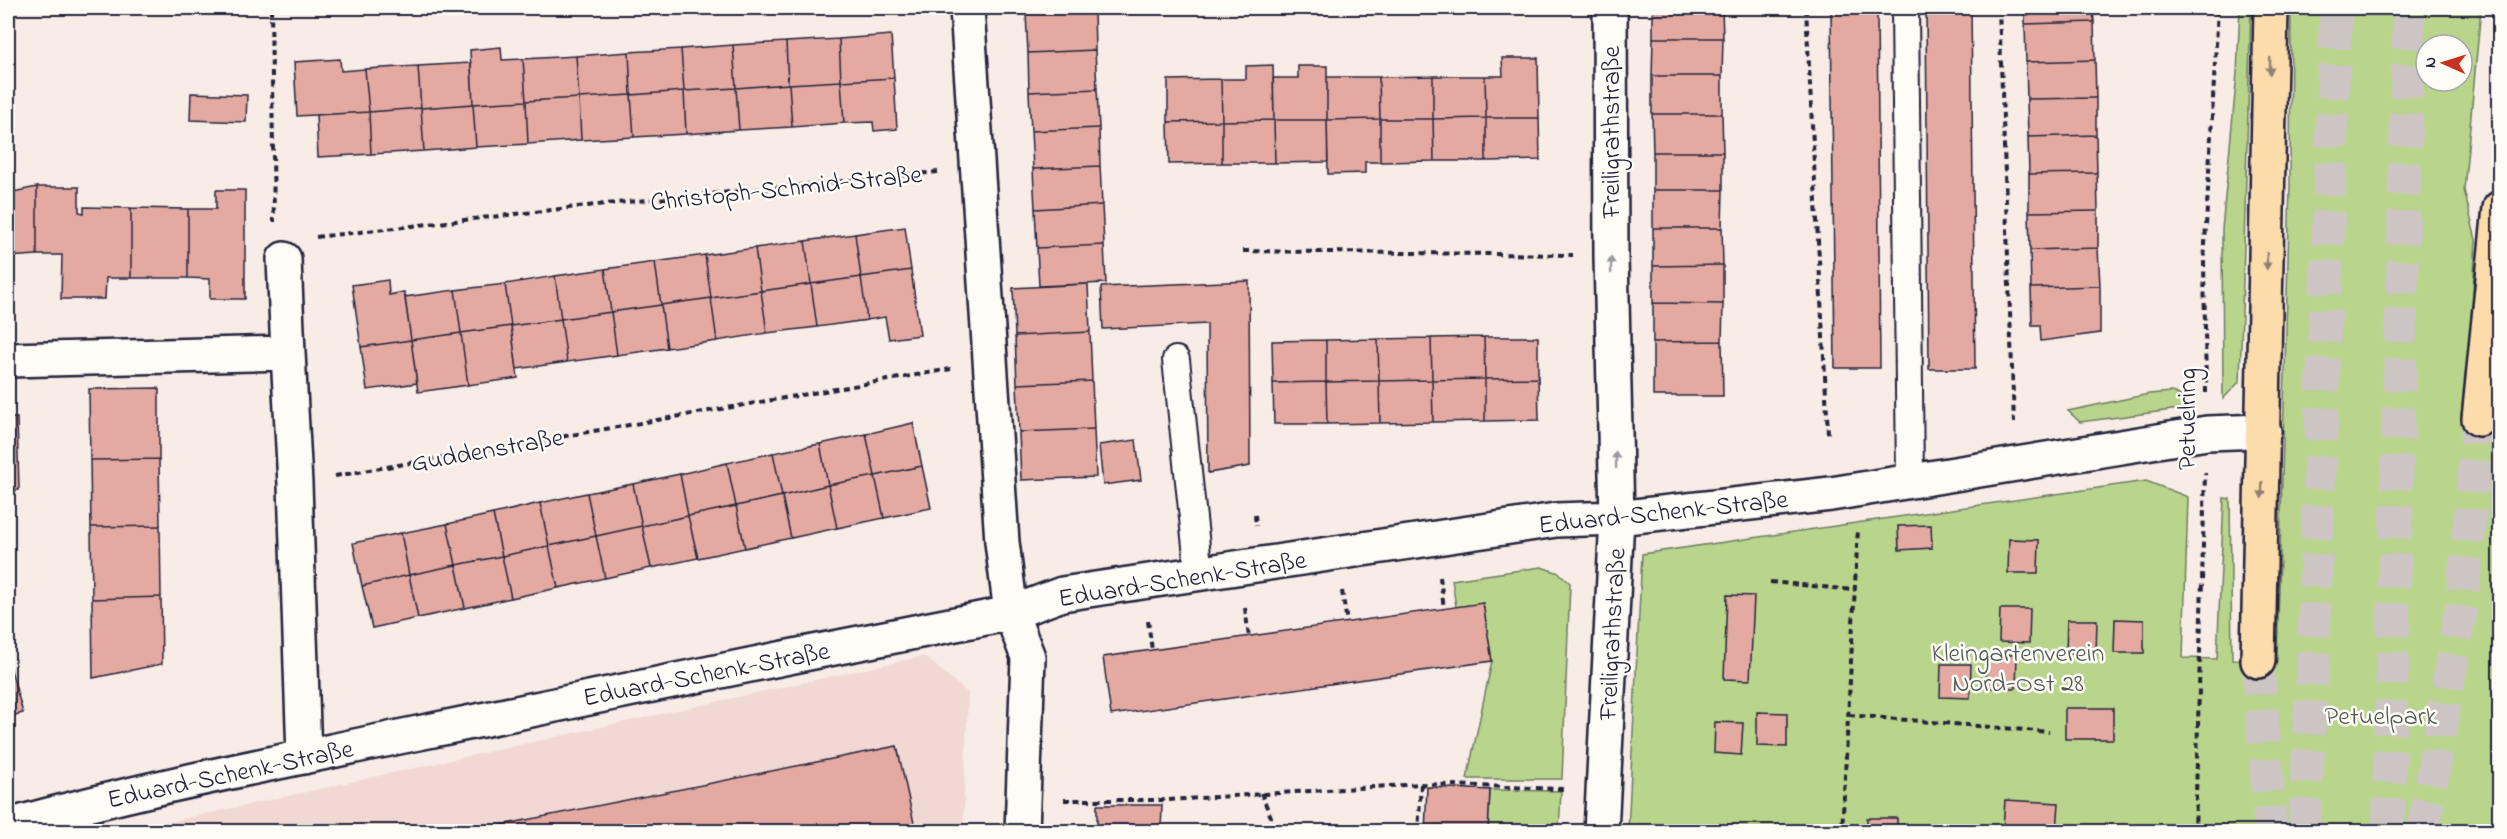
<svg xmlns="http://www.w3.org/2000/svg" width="2507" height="839" font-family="'Indie Flower',sans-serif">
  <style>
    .built { fill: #f2d8d2 }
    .green { fill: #b9d58c; stroke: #6e7c64; stroke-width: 1.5; fill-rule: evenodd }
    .building { fill: #e4aaa2; stroke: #22223b; stroke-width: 1.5 }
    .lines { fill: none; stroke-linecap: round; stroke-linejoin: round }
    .trunk-tunnel { stroke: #cdc4c4; stroke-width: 33; stroke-dasharray: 33 16; stroke-linecap: butt }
    .service-casing { stroke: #22223b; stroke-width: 30 }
    .minor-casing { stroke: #22223b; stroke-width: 38 }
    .trunk-casing { stroke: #22223b; stroke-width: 38 }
    .path { stroke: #22223b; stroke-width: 4; stroke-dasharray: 6 4.5; stroke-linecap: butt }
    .service { stroke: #fdfcf7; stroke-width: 26 }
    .minor { stroke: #fdfcf7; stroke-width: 33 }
    .trunk { stroke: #fddcac; stroke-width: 33 }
    .oneway { fill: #907f74 }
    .oneway2 { fill: #9a9aa2 }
    .labels { text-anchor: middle; stroke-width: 5; stroke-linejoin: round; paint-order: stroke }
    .street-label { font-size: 26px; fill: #22223b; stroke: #fdfcf7 }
    .park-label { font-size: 26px; fill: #4f5853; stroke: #fdfcf7 }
  </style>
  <rect width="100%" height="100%" fill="#f8ece6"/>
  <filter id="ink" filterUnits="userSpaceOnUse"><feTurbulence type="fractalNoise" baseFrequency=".0167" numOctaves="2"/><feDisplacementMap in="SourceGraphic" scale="12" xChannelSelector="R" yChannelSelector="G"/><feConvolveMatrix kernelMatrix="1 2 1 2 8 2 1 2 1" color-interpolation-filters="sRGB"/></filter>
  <g filter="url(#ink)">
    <path class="built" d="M 924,656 L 968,693 L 963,831 L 124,832 Z"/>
    <path class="green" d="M 2240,8 L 2251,8 L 2240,381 L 2223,399 L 2222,229 L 2237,73 Z
      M 2291,8 L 2481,8 L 2464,190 L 2476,240 L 2465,419 L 2499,420 L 2499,831 L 1628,832 L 1642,554 L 2146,481 L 2188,497 L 2183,658 L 2217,659 L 2224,498 L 2230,499 L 2232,660 L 2277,661 L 2290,185 ZM 2426,45 L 2462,45 L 2462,81 L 2426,81 Z
      M 2171,392 C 2182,395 2185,398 2187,408 L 2080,422 L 2068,411 L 2149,394 Z
      M 1541,567 L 1559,573 L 1570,583 L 1562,779 L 1467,779 L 1492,661 L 1483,603 L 1456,607 L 1452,580 Z
      M 1490,790 L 1561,791 L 1559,831 L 1488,831 Z"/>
    <path class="building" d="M 1026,8 L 1093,8 L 1094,11 L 1026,14 Z
      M 1653,8 L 1722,8 L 1723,38 L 1653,38 Z
      M 1831,8 L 1877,8 L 1880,368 L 1835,368 Z
      M 1926,8 L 1971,8 L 1975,369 L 1929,369 Z
      M 2025,8 L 2093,8 L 2094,22 L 2025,24 Z
      M 1094,11 L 1095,50 L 1028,53 L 1026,14 Z
      M 2094,22 L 2095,60 L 2026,62 L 2025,24 Z
      M 891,35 L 894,78 L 841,81 L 839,39 Z
      M 1653,38 L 1723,38 L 1722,76 L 1652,76 Z
      M 839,39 L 841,81 L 788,84 L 786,42 Z
      M 786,42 L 788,84 L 736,88 L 733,45 Z
      M 733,45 L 736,88 L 684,91 L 681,49 Z
      M 501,47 L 502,60 L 523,59 L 526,101 L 473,104 L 470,50 Z
      M 681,49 L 684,91 L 631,95 L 629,52 Z
      M 1095,50 L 1097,89 L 1029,92 L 1028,53 Z
      M 629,52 L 631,95 L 579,98 L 576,56 Z
      M 576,56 L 579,98 L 526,101 L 523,59 Z
      M 1502,58 L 1538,58 L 1539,118 L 1486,118 L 1485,76 L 1503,76 Z
      M 340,59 L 341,71 L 365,69 L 369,112 L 297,116 L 294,62 Z
      M 2095,60 L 2096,98 L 2027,99 L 2026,62 Z
      M 471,63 L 473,104 L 421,108 L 418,66 Z
      M 1273,65 L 1274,120 L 1222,121 L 1221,79 L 1246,79 L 1246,66 Z
      M 418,66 L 421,108 L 369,112 L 365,69 Z
      M 1298,66 L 1327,66 L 1327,120 L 1274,120 L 1273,78 L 1298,78 Z
      M 1433,76 L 1433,119 L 1380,119 L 1379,77 Z
      M 1433,76 L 1485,76 L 1486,118 L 1433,119 Z
      M 1652,76 L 1722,76 L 1722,114 L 1652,114 Z
      M 1327,77 L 1379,77 L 1380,119 L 1327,120 Z
      M 894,78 L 897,129 L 874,131 L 873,122 L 844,123 L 841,81 Z
      M 1221,79 L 1222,121 L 1168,122 L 1168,80 Z
      M 841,81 L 844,123 L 792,127 L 789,84 Z
      M 789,84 L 792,127 L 739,130 L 736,88 Z
      M 736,88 L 739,130 L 686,134 L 684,91 Z
      M 1097,89 L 1099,128 L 1031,131 L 1029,92 Z
      M 684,91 L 686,134 L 634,137 L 631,95 Z
      M 191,93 L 247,95 L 246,122 L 190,120 Z
      M 631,95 L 634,137 L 581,140 L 579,98 Z
      M 579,98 L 581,140 L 528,144 L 526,101 Z
      M 2096,98 L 2096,135 L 2028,137 L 2027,99 Z
      M 526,101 L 528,144 L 476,147 L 473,104 Z
      M 473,104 L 476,147 L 424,151 L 421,108 Z
      M 421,108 L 424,151 L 371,154 L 369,112 Z
      M 369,112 L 371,154 L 318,157 L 316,115 Z
      M 1652,114 L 1722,114 L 1723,152 L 1653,152 Z
      M 1486,118 L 1539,118 L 1540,160 L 1486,161 Z
      M 1486,118 L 1486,161 L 1434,161 L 1433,119 Z
      M 1380,119 L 1380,162 L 1365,162 L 1365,173 L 1328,174 L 1327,120 Z
      M 1380,119 L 1433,119 L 1434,161 L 1380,162 Z
      M 1274,120 L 1327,120 L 1328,162 L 1275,163 Z
      M 1274,120 L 1275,163 L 1222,163 L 1222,121 Z
      M 1222,121 L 1222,163 L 1169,164 L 1168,122 Z
      M 1099,128 L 1100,166 L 1033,169 L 1031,131 Z
      M 2096,135 L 2097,173 L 2029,174 L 2028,137 Z
      M 1653,152 L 1723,152 L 1723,190 L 1653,190 Z
      M 1100,166 L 1102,205 L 1035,209 L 1033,169 Z
      M 2097,173 L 2098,211 L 2029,212 L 2029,174 Z
      M 37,187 L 37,255 L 8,257 L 8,193 Z
      M 37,187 L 79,187 L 79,212 L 84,213 L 84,207 L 131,208 L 131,278 L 106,278 L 105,299 L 61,299 L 62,255 L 37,255 Z
      M 216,190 L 245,190 L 245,299 L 210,299 L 210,279 L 188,278 L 188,209 L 216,209 Z
      M 1653,190 L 1723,190 L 1722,228 L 1653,228 Z
      M 1102,205 L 1104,245 L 1037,248 L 1035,209 Z
      M 131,208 L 188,209 L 188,278 L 131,278 Z
      M 2098,211 L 2098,248 L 2030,250 L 2029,212 Z
      M 905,227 L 911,270 L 861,277 L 855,234 Z
      M 1653,228 L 1722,228 L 1723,265 L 1653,266 Z
      M 855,234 L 861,277 L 811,284 L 805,241 Z
      M 805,241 L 811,284 L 761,291 L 755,248 Z
      M 1104,245 L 1106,283 L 1039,286 L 1037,248 Z
      M 755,248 L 761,291 L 711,298 L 705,255 Z
      M 2098,248 L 2100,286 L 2031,288 L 2030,250 Z
      M 705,255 L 711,298 L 661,305 L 655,262 Z
      M 655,262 L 661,305 L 611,312 L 605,269 Z
      M 1723,265 L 1723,304 L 1653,303 L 1653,266 Z
      M 605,269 L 611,312 L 561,319 L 555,276 Z
      M 911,270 L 920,335 L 889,339 L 885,317 L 867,320 L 861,277 Z
      M 555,276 L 561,319 L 511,326 L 505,284 Z
      M 861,277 L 867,320 L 817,327 L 811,284 Z
      M 388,280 L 389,295 L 404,292 L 411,340 L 361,347 L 352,285 Z
      M 1249,281 L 1250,466 L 1208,473 L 1207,324 L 1103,329 L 1101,287 Z
      M 505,284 L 511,326 L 461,333 L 455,290 Z
      M 811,284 L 817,327 L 767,333 L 761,291 Z
      M 1088,284 L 1090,332 L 1015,336 L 1013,288 Z
      M 2100,286 L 2100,333 L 2041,341 L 2040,325 L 2032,325 L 2031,288 Z
      M 455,290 L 461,333 L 411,340 L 405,297 Z
      M 761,291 L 767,333 L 717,341 L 711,298 Z
      M 711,298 L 717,341 L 667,348 L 661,305 Z
      M 1653,303 L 1723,304 L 1722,341 L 1653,342 Z
      M 661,305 L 667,348 L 617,355 L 611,312 Z
      M 611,312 L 617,355 L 567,362 L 561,319 Z
      M 561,319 L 567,362 L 517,369 L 511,326 Z
      M 511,326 L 518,378 L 468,385 L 461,333 Z
      M 1090,332 L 1092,381 L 1017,384 L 1015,336 Z
      M 461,333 L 468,385 L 418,392 L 411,340 Z
      M 1484,337 L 1485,379 L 1432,380 L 1431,338 Z
      M 1484,337 L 1538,337 L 1538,378 L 1485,379 Z
      M 1431,338 L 1432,380 L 1379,381 L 1378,339 Z
      M 1378,339 L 1379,381 L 1326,382 L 1326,340 Z
      M 411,340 L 417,383 L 367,390 L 361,347 Z
      M 1326,340 L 1326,382 L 1273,383 L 1272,341 Z
      M 1722,341 L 1723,396 L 1653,396 L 1653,342 Z
      M 1538,378 L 1539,420 L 1485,421 L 1485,379 Z
      M 1485,379 L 1485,421 L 1433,422 L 1432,380 Z
      M 1432,380 L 1433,422 L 1380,423 L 1379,381 Z
      M 1092,381 L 1094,429 L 1019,432 L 1017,384 Z
      M 1379,381 L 1380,423 L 1327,424 L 1326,382 Z
      M 1326,382 L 1327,424 L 1274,424 L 1273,383 Z
      M 159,388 L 159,459 L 90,460 L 89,389 Z
      M 8,418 L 17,418 L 19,490 L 8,490 Z
      M 913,423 L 922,466 L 875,476 L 866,434 Z
      M 1094,429 L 1096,477 L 1021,480 L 1019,432 Z
      M 866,434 L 875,476 L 828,485 L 820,444 Z
      M 1136,440 L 1141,480 L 1103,485 L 1099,445 Z
      M 820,444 L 828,485 L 782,496 L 773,453 Z
      M 773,453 L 782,496 L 736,506 L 727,463 Z
      M 159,459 L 160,526 L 91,527 L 90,460 Z
      M 727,463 L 736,506 L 688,516 L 680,474 Z
      M 922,466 L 931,508 L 884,518 L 875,476 Z
      M 680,474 L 688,516 L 642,526 L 633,484 Z
      M 875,476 L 884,518 L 837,528 L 828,485 Z
      M 633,484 L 642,526 L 596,536 L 587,493 Z
      M 828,485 L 837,528 L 791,538 L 782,496 Z
      M 587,493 L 596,536 L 549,546 L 540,503 Z
      M 782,496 L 791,538 L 745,548 L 736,506 Z
      M 540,503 L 549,546 L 502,556 L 493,514 Z
      M 736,506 L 745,548 L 698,558 L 688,516 Z
      M 493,514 L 502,556 L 456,565 L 447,524 Z
      M 688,516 L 698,558 L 651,568 L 642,526 Z
      M 447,524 L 456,565 L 409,575 L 401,533 Z
      M 1931,525 L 1932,548 L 1899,550 L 1898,526 Z
      M 160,526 L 161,597 L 92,599 L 91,527 Z
      M 642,526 L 651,568 L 605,578 L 596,536 Z
      M 401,533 L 409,575 L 362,586 L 353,543 Z
      M 596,536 L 605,578 L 558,588 L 549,546 Z
      M 2009,539 L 2039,540 L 2038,573 L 2008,573 Z
      M 549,546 L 558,588 L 511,598 L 502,556 Z
      M 502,556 L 511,598 L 465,608 L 456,565 Z
      M 456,565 L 465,608 L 418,618 L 409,575 Z
      M 409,575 L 418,618 L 372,628 L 362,586 Z
      M 1727,595 L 1754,596 L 1750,680 L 1724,679 Z
      M 161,597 L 162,664 L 93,678 L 92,599 Z
      M 1483,603 L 1492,661 L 1111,715 L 1103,657 Z
      M 2000,609 L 2030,609 L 2029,643 L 1999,642 Z
      M 2115,619 L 2144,620 L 2144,653 L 2114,653 Z
      M 2067,620 L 2097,620 L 2096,654 L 2066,653 Z
      M 1987,654 L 2017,655 L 2016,688 L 1986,688 Z
      M 8,659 L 23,713 L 8,717 Z
      M 1941,664 L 1971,664 L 1970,698 L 1940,697 Z
      M 2065,708 L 2113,708 L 2113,739 L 2065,739 Z
      M 1757,712 L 1787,713 L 1787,747 L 1757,746 Z
      M 1715,722 L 1743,723 L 1741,755 L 1714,753 Z
      M 897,746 L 916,832 L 466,832 Z
      M 1427,787 L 1490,790 L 1488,832 L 1425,832 Z
      M 2005,800 L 2059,803 L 2057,830 L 2003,828 Z
      M 1097,805 L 1162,805 L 1161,832 L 1097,832 Z
      M 1867,818 L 1897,818 L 1897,832 L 1867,832 Z"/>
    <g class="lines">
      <path class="trunk-tunnel" d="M 2258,661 L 2271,832
        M 2304,832 L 2313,659 L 2336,8
        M 2388,832 L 2409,8
        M 2423,832 L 2462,602 L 2479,419"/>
      <g class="service-casing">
        <path id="service" d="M 1905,8 L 1910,481
          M 1176,360 L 1199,574
          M 74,807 L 77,832"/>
      </g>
      <g class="minor-casing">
        <path id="minor" d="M 967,8 L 1002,542 L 1011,613 L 1028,657 L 1022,832
          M 284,259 L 288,353
          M 8,360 L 288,353 L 295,484 L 304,757
          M 8,826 C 135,790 265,765 394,738 C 600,695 805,653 1011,613 L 1062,594 L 1556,520 L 1617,518 L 1831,494 L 2207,433 L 2264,431
          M 1601,832 L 1617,518 L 1611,256 L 1610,8"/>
      </g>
      <g class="trunk-casing">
        <path id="trunk" d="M 2479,419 L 2500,208
          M 2258,661 L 2271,8"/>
      </g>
      <path class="path" d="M 271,8 L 274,222
        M 1806,8 L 1828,434
        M 1999,8 L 2014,423
        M 316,237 L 595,205 L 938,172
        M 1243,251 L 1573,255
        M 2206,393 L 2204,262 L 2218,8
        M 335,476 L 951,369
        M 1255,515 L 1256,526
        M 1440,577 L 1444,609
        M 1770,582 L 1855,590
        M 1342,591 L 1347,623
        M 1245,608 L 1249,637
        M 1148,621 L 1152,650
        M 1849,715 L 2049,732
        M 1261,793 L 1271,817 L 1264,832
        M 1064,800 L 1169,800 L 1421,784 L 1563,789
        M 1418,832 L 1421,784
        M 1842,832 L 1858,528
        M 2195,832 L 2205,473"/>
      <use href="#service" class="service"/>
      <use href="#minor" class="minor"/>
      <use href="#trunk" class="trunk"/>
    </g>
    <defs><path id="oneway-solid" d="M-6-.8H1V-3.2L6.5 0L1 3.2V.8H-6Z" transform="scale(1.5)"/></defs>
    <g class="oneway">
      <use href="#oneway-solid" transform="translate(2270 66) rotate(91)"/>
      <use href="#oneway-solid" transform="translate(2267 261) rotate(91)"/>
      <use href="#oneway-solid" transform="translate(2262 490) rotate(92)"/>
    </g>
    <g class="oneway2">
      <use href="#oneway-solid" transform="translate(1611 265) rotate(-91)"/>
      <use href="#oneway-solid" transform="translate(1616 460) rotate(-91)"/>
    </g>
  </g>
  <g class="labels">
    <g class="street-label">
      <text transform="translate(1610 132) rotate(-90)" y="9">Freiligrathstraße</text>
      <text transform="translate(786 187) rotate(-6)" y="9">Christoph-Schmid-Straße</text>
      <text transform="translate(2186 419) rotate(-90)" y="9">Petuelring</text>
      <text transform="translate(487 449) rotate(-10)" y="9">Guddenstraße</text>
      <text transform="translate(1663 511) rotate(-6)" y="9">Eduard-Schenk-Straße</text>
      <text transform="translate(1182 578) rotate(-9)" y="9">Eduard-Schenk-Straße</text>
      <text transform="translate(1611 634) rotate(-87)" y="9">Freiligrathstraße</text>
      <text transform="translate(706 673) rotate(-11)" y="9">Eduard-Schenk-Straße</text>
      <text transform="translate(230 773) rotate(-12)" y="9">Eduard-Schenk-Straße</text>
    </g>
    <g class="park-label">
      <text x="2018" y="661">Kleingartenverein<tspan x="2018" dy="30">Nord-Ost 28</tspan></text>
      <text x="2381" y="724">Petuelpark</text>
    </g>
  </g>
  <rect width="2507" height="839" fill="none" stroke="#fdfcf7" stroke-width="30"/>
  <rect x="15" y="15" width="2477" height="809" fill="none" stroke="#22223b" stroke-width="2" filter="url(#ink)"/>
  <g transform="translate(2444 63) rotate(273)"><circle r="28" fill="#fdfcf7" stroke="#a5a5ac" stroke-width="1.5"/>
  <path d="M0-4.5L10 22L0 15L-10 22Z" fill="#c8321e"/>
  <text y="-9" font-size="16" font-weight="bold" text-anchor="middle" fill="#22223b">N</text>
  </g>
</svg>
